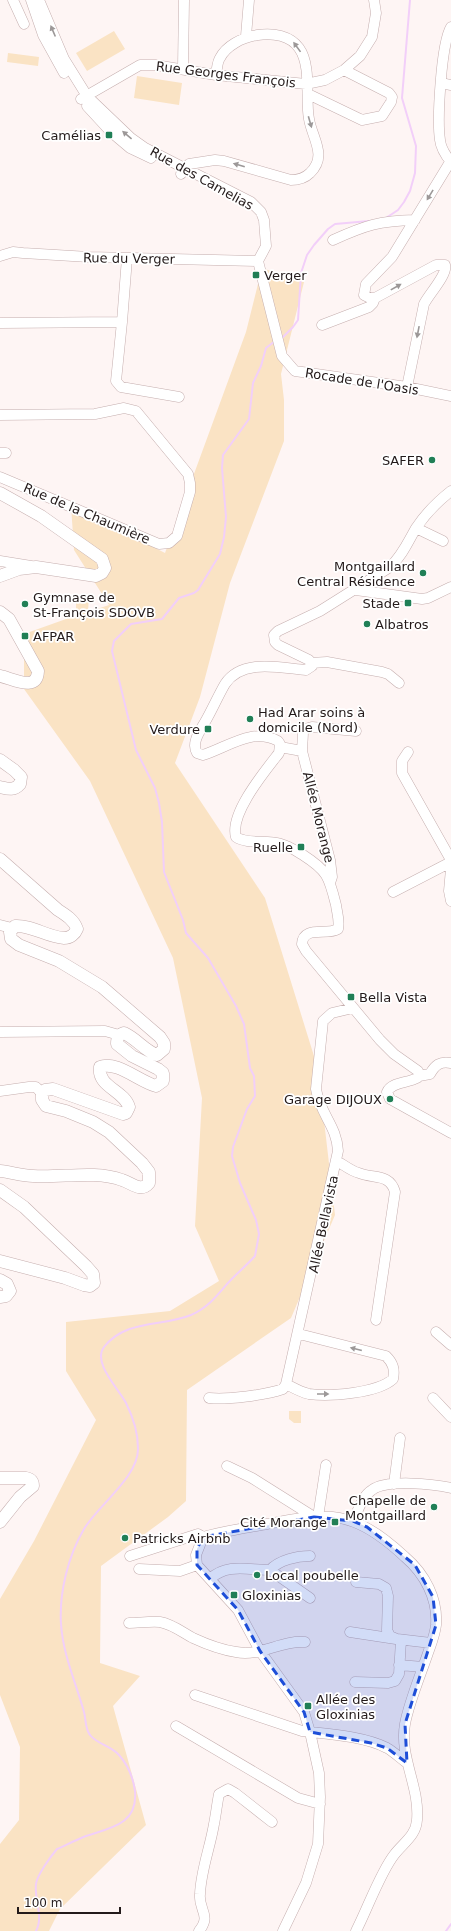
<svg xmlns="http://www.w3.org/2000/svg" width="451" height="1931" font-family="'DejaVu Sans',sans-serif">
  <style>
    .green { fill: #fae3c4 }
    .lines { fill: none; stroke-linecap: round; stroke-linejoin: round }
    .stream { stroke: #f2cff9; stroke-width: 2 }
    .minor-casing { stroke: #c5aeae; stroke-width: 11 }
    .major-casing { stroke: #c5aeae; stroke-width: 13 }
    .minor { stroke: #fff; stroke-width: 10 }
    .major { stroke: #fff; stroke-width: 12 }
    .oneway { fill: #9c9898 }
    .marked { fill: #1d4ed8; fill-opacity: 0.2; stroke: #1d4ed8; stroke-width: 3; stroke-dasharray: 8 5; stroke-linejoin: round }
    .poi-dot { fill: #207f56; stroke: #fff; stroke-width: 1.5 }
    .labels { text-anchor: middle; stroke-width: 3.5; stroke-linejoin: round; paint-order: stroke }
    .street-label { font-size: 13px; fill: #231a1a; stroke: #fff }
    .poi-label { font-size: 13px; fill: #231a1a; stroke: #fff; text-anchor: start }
  </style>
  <rect width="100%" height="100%" fill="#fef5f4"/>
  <path class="green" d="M 114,31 L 125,49 L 87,71 L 76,53 Z
    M 8,53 L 39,57 L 38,66 L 7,62 Z
    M 137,76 L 182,83 L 179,105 L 134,98 Z
    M 262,268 L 304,282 L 281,374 L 284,400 L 284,441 L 230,583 L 200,697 L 175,763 L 265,898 L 318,1069 L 335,1215 L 291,1318 L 187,1390 L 186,1501 L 168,1517 L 101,1566 L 100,1663 L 140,1676 L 113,1706 L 146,1825 L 60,1909 L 49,1931 L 0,1931 L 0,1844 L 19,1820 L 20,1747 L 0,1695 L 0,1599 L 34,1541 L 96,1420 L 66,1371 L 66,1322 L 170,1311 L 219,1281 L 195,1226 L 202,1098 L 173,958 L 90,781 L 24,689 L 24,634 L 80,614 L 76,614 L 76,596 L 89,596 L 88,612 L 109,605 L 74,550 L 71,505 L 165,553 L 246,332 Z
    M 289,1411 L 301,1411 L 301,1423 L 294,1423 L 289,1419 Z"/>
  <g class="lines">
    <path class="stream" d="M 386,218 L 398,210 L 404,202 L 410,191 L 415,173 L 416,146 L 402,98 L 410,0
      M 281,339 L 293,327 L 298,320 L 301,273 L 307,255 L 314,245 L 328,229 L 335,224 L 369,221
      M 36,1931 C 44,1916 34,1900 36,1884 C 37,1875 51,1856 57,1849 C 66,1845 76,1840 86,1836 C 111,1828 138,1824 135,1791 C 133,1777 128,1765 119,1755 C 111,1746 97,1744 90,1735 C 85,1729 86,1719 84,1712 C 76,1683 63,1655 61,1624 C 59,1593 68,1556 84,1529 C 98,1505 139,1477 138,1448 C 138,1433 133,1417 126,1403 C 119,1389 92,1363 104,1347 C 126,1319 162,1327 191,1315 C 207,1308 216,1297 227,1284 C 236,1274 246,1266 255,1256 L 259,1234 L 256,1220 L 240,1183 L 232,1156 L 233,1147 L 247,1109 L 255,1096 L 254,1076 L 250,1068 L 244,1024 L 236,1006 L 208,958 L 186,933 L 183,920 L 164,872 L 162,822 L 159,803 L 155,788 L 136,750 L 112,651 L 114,641 L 131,624 L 162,619 L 179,598 L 194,593 L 198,590 L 220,554 L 224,537 L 226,517 L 222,468 L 223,455 L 249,419 L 253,383 L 261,366 L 266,348 L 275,341
      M 446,1931 L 451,1924"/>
    <g class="minor-casing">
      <path id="minor" d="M 13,0 L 24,24
        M 31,0 L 43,35 L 64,73
        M 39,0 L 64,59 L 87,96 L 131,138 L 145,148 L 251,202 L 261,212 L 264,220 L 266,246 L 258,261
        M 451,27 C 441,44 437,120 440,140 C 441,149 446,156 451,162
        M 246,36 L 249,0
        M 183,68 L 184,0
        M 441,83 L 451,85
        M 308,94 L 362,120 L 382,116 L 391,102 L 392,97 L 389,93 L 344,70
        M 81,99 L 140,65 L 155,65 L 216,75 L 306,84 L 325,80 L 344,70 L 360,56 L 372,37 L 376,13 L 374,0
        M 87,106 L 111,132 L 130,148 L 151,158
        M 181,174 L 189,164 L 215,160 L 224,161 L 291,180 C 299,180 305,178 310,173 C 328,156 312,138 309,119 C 305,99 312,66 299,48 C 282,24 232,34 220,58 C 217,62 217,70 216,75
        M 333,240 C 366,225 379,221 415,220
        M 0,256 L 13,252 L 23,253 L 89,257 L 258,261
        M 258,261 L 282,356 L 295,371 L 407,387 L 451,396
        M 122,322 L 116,381 L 121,387 L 179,397
        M 0,323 L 122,322 L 127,258
        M 322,325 L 369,307 L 373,303 L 375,298
        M 407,387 L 424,304 C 429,294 448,274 445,265 L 436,265 L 375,298 L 370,298 L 364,295 L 366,284 L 392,257 L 450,162
        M 0,415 L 95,414 L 124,408 L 136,411 L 188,474 L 190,483 L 190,492 L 177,536 L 169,543 L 159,544 L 0,477
        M 0,453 L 6,453
        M 451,491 C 437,502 426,513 416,528 C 408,542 402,556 390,567 L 320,611 L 278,631 L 274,635 L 275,642 L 278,645 L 309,660 L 312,666 L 306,670 C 281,668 242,658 225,684 C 218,696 212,710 205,722 C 200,731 191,743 197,753 L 203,755 C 228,747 253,727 278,741 L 280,744 L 279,753 C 265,771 229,814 236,837 C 248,845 267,839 281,844 C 289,846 296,851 303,855 C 328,871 329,877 336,905 C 337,913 340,921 338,929 C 327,936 303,925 302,944 L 306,951 L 380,1040 L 394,1054 L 418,1071 L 419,1076 L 417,1078 C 408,1083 391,1082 387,1092 L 390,1099 L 451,1133
        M 416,528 L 443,541
        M 0,561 L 31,566
        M 356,590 L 422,599 L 428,598 L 451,587
        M 311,663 L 327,662 L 382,672 L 388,674 L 399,683
        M 280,747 L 302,751
        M 408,752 L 402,761 L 402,773 L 451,860
        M 451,869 L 449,891 L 451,901
        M 330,883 L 332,877 L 330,860 L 302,751 L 303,733 L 305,729 L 312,727 L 356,731
        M 393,892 L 451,862
        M 0,925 L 12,928
        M 0,1032 L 105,1031 L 119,1035
        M 419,1076 L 430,1074 C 435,1065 440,1061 451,1063
        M 0,1091 L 29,1087 L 36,1087 L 42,1094
        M 337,1161 C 344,1165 351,1171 359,1173 C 373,1179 390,1173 395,1192 L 376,1320
        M 436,1332 L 451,1345
        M 286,1384 C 294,1388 300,1392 309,1394 C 329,1397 378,1393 393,1379 C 395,1369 393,1363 386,1356 L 299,1334
        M 209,1398 C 227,1400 266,1395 283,1389 L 286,1384 L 338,1151 C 337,1126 320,1114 316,1089 L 323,1021 L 332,1013 L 353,1008
        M 433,1398 L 451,1417
        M 227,1466 L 252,1478 L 314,1517
        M 394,1484 L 400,1438
        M 318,1517 L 326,1465
        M 353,1521 C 358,1511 362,1496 372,1490 C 386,1479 434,1484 451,1488
        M 130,1556 L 198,1534 L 203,1537
        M 139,1569 L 180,1571 L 197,1565
        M 270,1570 L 310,1598
        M 210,1579 C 227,1563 248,1570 270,1570 C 279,1560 297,1556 310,1556
        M 356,1582 L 379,1584 L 386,1588 L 388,1596 L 387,1630 L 390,1636 L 397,1639 L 431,1643
        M 129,1623 C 139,1623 150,1621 160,1622 C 172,1624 182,1632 193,1638 C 206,1644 222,1650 236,1652 C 260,1657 281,1640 305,1642
        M 350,1632 L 396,1639
        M 399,1665 L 423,1667
        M 355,1682 L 388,1683 L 395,1681 L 399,1674 L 401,1640
        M 195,1695 L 302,1731 C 327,1734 364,1736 387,1748 C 394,1752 400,1758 407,1763
        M 176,1726 L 298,1798 L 320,1804
        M 199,1931 C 212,1915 198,1910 200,1894 C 201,1870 210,1848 214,1824 C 216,1814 217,1804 219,1794 L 228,1789 L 235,1793 L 272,1822
        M 283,1931 L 306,1883 L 318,1844 L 320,1797 L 319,1773 L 310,1732 L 304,1712 L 260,1651 L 238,1610 L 197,1565 L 196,1555 L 203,1537 C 224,1531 246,1528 267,1524 C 296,1519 326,1511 354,1522 C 373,1529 390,1543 405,1557 C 425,1574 438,1599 436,1625 C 435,1635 431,1644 428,1653 C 421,1674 409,1702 405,1724 C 399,1757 420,1787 417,1820 C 416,1836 403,1843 394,1855 C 380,1873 367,1910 356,1931"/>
    </g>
    <g class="major-casing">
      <path id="major" d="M 0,493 L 41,516 L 102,559 L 105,568 L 102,573 L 96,576 L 36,567 L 19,569 L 0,576
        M 0,612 L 9,619 L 38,671 C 37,693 12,678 0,676
        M 0,760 L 14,770 L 21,777 L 20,784 C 14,791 8,789 0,787
        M 0,859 L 58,910 C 66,915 74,920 77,929 C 75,934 70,938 64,938 C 47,937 32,925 15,926 L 10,932 L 11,939 L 19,945 L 59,961 L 102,987 L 160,1037 L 164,1043 L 164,1049 L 157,1055 C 145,1051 137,1039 124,1033 C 118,1035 117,1038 117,1044 L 132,1056 L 158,1069 L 163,1073 L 163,1081 L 156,1086 C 140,1082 116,1060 100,1067 C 97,1087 124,1090 129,1107 L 126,1113 L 123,1114 L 53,1089 L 45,1090 L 42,1094 L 42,1100 L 46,1106 L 66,1111 L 93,1122 L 109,1132 L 142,1163 L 149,1172 L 149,1183 C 141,1193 132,1183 122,1180 C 94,1170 63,1178 33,1176 C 22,1176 11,1172 0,1171
        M 0,1190 L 24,1207 L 86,1266 L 93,1274 L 94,1283 L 90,1286 L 84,1285 L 65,1278 L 0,1261
        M 0,1280 L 7,1284 L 10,1291 L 6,1296 L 0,1297
        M 0,1478 L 26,1478 C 31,1479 33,1481 33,1486 L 20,1497 L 0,1522"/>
    </g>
    <use href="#minor" class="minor"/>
    <use href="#major" class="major"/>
  </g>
  <defs><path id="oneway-solid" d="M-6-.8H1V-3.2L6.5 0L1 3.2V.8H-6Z"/></defs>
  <g class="oneway">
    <use href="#oneway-solid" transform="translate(53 31) rotate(-113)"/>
    <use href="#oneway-solid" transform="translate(297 47) rotate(-126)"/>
    <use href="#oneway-solid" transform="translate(310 122) rotate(74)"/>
    <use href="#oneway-solid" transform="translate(127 135) rotate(-140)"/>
    <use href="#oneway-solid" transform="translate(239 165) rotate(-164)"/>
    <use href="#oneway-solid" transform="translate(430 195) rotate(121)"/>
    <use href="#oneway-solid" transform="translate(396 287) rotate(-29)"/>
    <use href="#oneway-solid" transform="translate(418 332) rotate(101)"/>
    <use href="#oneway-solid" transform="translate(356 1349) rotate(-166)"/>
    <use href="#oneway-solid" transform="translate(323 1394)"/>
  </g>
  <path class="marked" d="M 314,1517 L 353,1521 L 367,1527 L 415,1565 L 433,1597 L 436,1625 L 405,1724 L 407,1763 L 387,1748 L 371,1743 L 310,1732 L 304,1712 L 260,1651 L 238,1610 L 197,1565 L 197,1549 L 203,1537 Z"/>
  <g class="poi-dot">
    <rect x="105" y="131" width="8" height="8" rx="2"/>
    <rect x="252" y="271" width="8" height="8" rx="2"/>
    <circle cx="432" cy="460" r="4"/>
    <circle cx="423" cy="573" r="4"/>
    <rect x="404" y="599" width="8" height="8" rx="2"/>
    <circle cx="25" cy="604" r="4"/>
    <circle cx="367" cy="624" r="4"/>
    <rect x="21" y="632" width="8" height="8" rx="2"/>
    <circle cx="250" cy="719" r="4"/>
    <rect x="204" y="725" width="8" height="8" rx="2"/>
    <rect x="297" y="843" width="8" height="8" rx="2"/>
    <rect x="347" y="993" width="8" height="8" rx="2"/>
    <circle cx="390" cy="1099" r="4"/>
    <circle cx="434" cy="1507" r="4"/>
    <rect x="331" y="1518" width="8" height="8" rx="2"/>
    <circle cx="125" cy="1538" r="4"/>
    <circle cx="257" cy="1575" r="4"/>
    <rect x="230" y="1591" width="8" height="8" rx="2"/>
    <rect x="304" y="1702" width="8" height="8" rx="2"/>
  </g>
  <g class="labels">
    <g class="street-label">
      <text transform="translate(226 74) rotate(7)" y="5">Rue Georges François</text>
      <text transform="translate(202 178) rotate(29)" y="5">Rue des Camelias</text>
      <text transform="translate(129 258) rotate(1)" y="5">Rue du Verger</text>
      <text transform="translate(362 381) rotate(9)" y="5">Rocade de l'Oasis</text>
      <text transform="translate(87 513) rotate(23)" y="5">Rue de la Chaumière</text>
      <text transform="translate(319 817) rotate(76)" y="5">Allée Morange</text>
      <text transform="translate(323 1224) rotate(-78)" y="5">Allée Bellavista</text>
    </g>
    <g class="poi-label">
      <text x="101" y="140" text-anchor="end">Camélias</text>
      <text x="264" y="280">Verger</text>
      <text x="424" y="465" text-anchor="end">SAFER</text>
      <text x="415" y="571" text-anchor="end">Montgaillard<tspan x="415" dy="15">Central Résidence</tspan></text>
      <text x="33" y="602">Gymnase de<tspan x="33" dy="15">St-François SDOVB</tspan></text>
      <text x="400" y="608" text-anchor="end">Stade</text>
      <text x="375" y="629">Albatros</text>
      <text x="33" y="641">AFPAR</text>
      <text x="258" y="717">Had Arar soins à<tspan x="258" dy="15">domicile (Nord)</tspan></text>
      <text x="200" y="734" text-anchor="end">Verdure</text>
      <text x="293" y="852" text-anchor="end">Ruelle</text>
      <text x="359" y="1002">Bella Vista</text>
      <text x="382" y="1104" text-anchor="end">Garage DIJOUX</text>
      <text x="426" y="1505" text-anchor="end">Chapelle de<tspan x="426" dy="15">Montgaillard</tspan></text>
      <text x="327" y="1527" text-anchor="end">Cité Morange</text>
      <text x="133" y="1543">Patricks Airbnb</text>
      <text x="265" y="1580">Local poubelle</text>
      <text x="242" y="1600">Gloxinias</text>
      <text x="316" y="1704">Allée des<tspan x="316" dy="15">Gloxinias</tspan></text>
    </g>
  </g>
  <path d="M18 1907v6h102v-6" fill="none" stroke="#231a1a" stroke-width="2"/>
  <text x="24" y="1907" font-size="12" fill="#231a1a" stroke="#ffffff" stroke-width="3" paint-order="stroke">100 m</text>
</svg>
